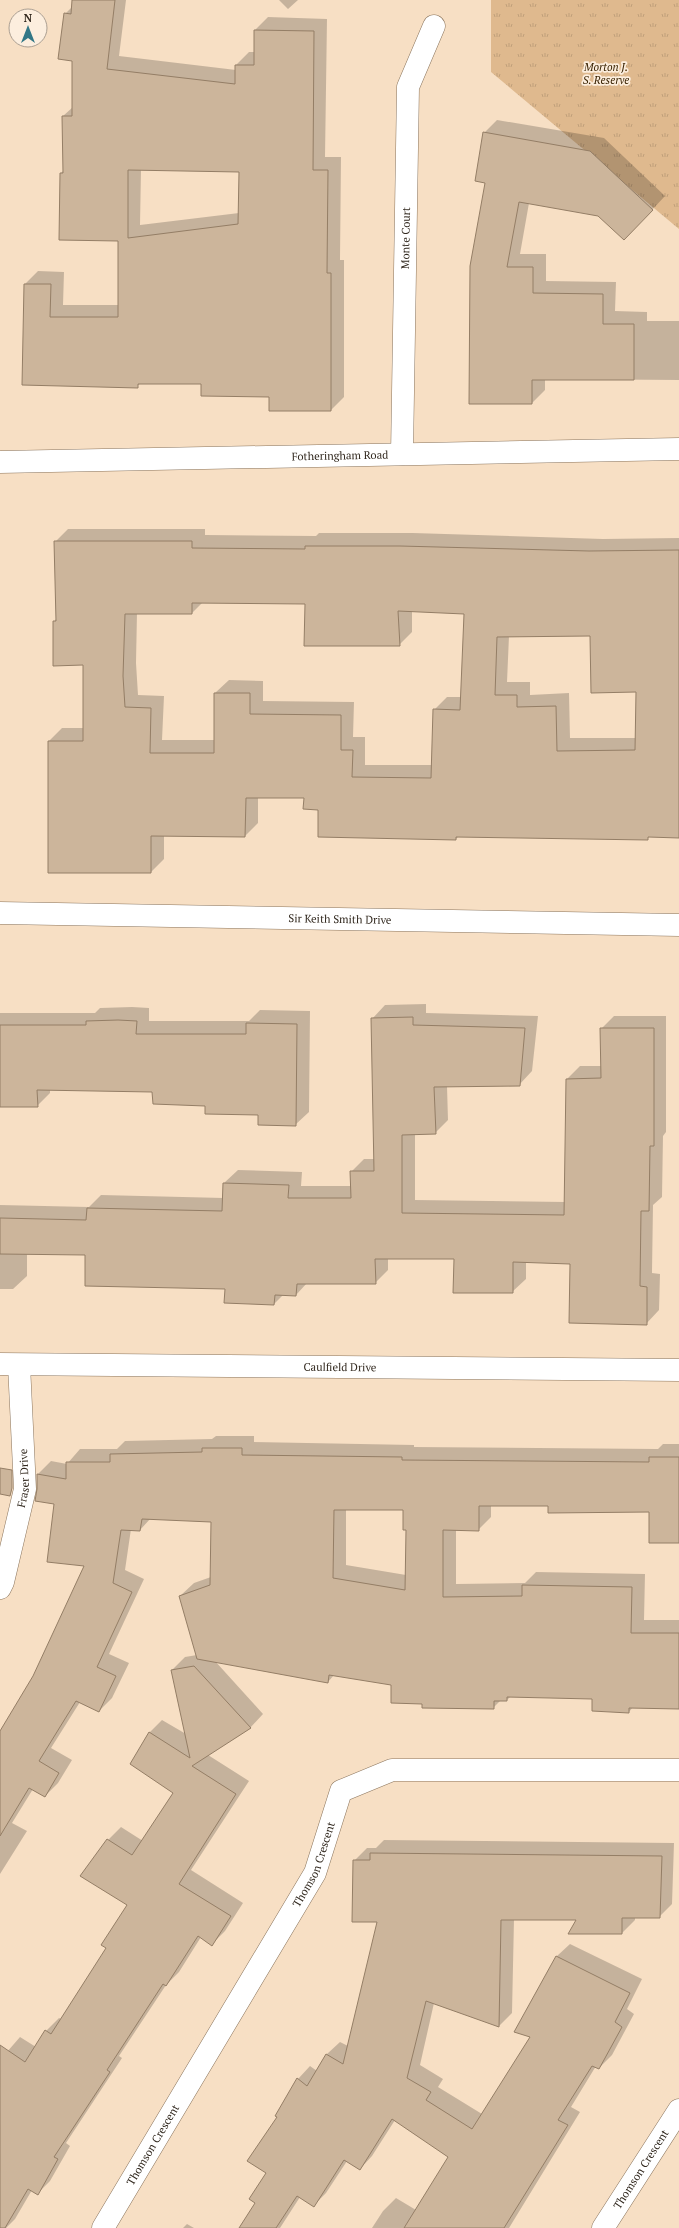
<svg xmlns="http://www.w3.org/2000/svg" width="679" height="2228" font-family="'PT Serif',serif">
  <style>
    .park { fill: url(#park-tufts) }
    .shadow { fill: #0003; fill-rule: evenodd }
    .building { fill: #ccb59b; stroke: #947e66; fill-rule: evenodd }
    .lines { fill: none; stroke-linecap: round; stroke-linejoin: round }
    .minor-casing { stroke: #8b755d; stroke-width: 23 }
    .minor { stroke: #fff; stroke-width: 22 }
    .labels { text-anchor: middle; stroke-width: 3.5; stroke-linejoin: round; paint-order: stroke }
    .park-label { font-size: 11px; font-style: italic; fill: #3b2404; stroke: #fceede }
    .street-label { font-size: 11px; fill: #32291f; stroke: #fceede }
  </style>
  <defs>
    <pattern id="park-tufts" width="24" height="20" patternUnits="userSpaceOnUse"><rect width="24" height="20" fill="#dfb98e"/><path d="M3 7l-1-3M5 7V3M7 7l1-3M15 17l-1-3M17 17v-4M19 17l1-3" fill="none" stroke="#c09f7a"/></pattern>
  </defs>
  <rect width="100%" height="100%" fill="#f7dfc4"/>
  <path class="park" d="M 491,0 L 679,0 L 679,229 L 491,72 Z"/>
  <path class="shadow" d="M 73,0 L 126,0 L 119,56 L 236,70 L 236,65 L 249,52 L 255,52 L 255,30 L 268,17 L 327,19 L 325,157 L 341,157 L 340,260 L 344,260 L 344,397 L 331,410 L 270,396 L 202,384 L 141,383 L 137,386 L 23,384 L 25,284 L 38,271 L 64,272 L 63,305 L 119,305 L 119,240 L 61,173 L 64,170 L 63,116 L 73,107 L 73,60 L 65,14 L 73,6 ZM 141,169 L 240,171 L 239,213 L 140,225 Z
    M 279,0 L 298,0 L 288,9 Z
    M 497,120 L 604,138 L 665,196 L 637,226 L 598,215 L 529,203 L 520,254 L 546,254 L 546,281 L 616,282 L 615,311 L 647,312 L 647,321 L 679,321 L 679,380 L 545,379 L 545,390 L 532,403 L 486,182 L 484,133 Z
    M 68,529 L 205,529 L 205,535 L 316,536 L 319,533 L 413,533 L 603,539 L 679,538 L 679,837 L 650,836 L 647,839 L 459,836 L 456,839 L 319,809 L 305,797 L 258,797 L 258,823 L 245,836 L 164,835 L 164,859 L 151,872 L 49,741 L 62,728 L 84,728 L 84,664 L 54,622 L 56,619 L 55,542 ZM 203,602 L 306,603 L 399,645 L 412,632 L 412,611 L 465,613 L 462,697 L 447,697 L 434,710 L 432,765 L 365,765 L 365,737 L 353,737 L 354,702 L 263,701 L 263,681 L 229,680 L 215,693 L 215,740 L 162,740 L 164,696 L 138,695 L 136,663 L 137,613 L 192,613 ZM 591,635 L 637,691 L 636,738 L 570,738 L 569,693 L 530,695 L 530,682 L 507,682 L 509,636 Z
    M 426,1004 L 426,1013 L 538,1016 L 532,1071 L 519,1085 L 447,1086 L 448,1120 L 435,1133 L 415,1133 L 415,1200 L 566,1202 L 567,1079 L 580,1066 L 601,1066 L 601,1029 L 614,1016 L 666,1016 L 666,1132 L 663,1136 L 662,1197 L 653,1205 L 652,1273 L 660,1274 L 659,1310 L 646,1324 L 571,1263 L 526,1261 L 526,1279 L 512,1292 L 455,1258 L 388,1258 L 388,1270 L 375,1283 L 307,1283 L 296,1295 L 284,1294 L 274,1304 L 226,1288 L 86,1254 L 27,1253 L 27,1276 L 13,1289 L 0,1289 L 0,1205 L 89,1207 L 101,1195 L 224,1198 L 224,1183 L 238,1170 L 302,1172 L 301,1186 L 352,1186 L 351,1172 L 364,1159 L 375,1159 L 372,1019 L 385,1005 Z
    M 132,1007 L 149,1008 L 149,1021 L 249,1021 L 260,1010 L 310,1011 L 309,1112 L 295,1125 L 259,1114 L 206,1105 L 153,1091 L 50,1089 L 50,1093 L 37,1106 L 0,1106 L 0,1013 L 95,1013 L 100,1008 Z
    M 216,1436 L 254,1436 L 254,1442 L 414,1445 L 414,1447 L 658,1449 L 663,1444 L 679,1444 L 679,1542 L 650,1511 L 549,1505 L 491,1505 L 491,1517 L 478,1530 L 456,1529 L 456,1584 L 525,1583 L 536,1572 L 645,1574 L 644,1620 L 679,1620 L 679,1708 L 633,1707 L 629,1712 L 593,1698 L 511,1696 L 507,1700 L 501,1700 L 493,1708 L 423,1703 L 392,1684 L 334,1675 L 328,1682 L 215,1661 L 263,1714 L 250,1728 L 208,1755 L 249,1781 L 191,1870 L 243,1903 L 225,1931 L 212,1944 L 201,1937 L 179,1972 L 166,1985 L 119,2056 L 122,2058 L 66,2143 L 70,2146 L 50,2181 L 37,2194 L 32,2190 L 15,2219 L 6,2228 L 0,2228 L 0,2060 L 20,2037 L 36,2047 L 46,2031 L 59,2018 L 61,2019 L 108,1948 L 128,1905 L 108,1840 L 121,1827 L 143,1841 L 175,1792 L 149,1733 L 162,1720 L 186,1734 L 172,1670 L 185,1657 L 197,1655 L 180,1596 L 194,1583 L 211,1577 L 212,1521 L 151,1518 L 140,1530 L 131,1529 L 125,1570 L 144,1579 L 109,1654 L 129,1663 L 112,1698 L 99,1711 L 80,1702 L 51,1748 L 72,1760 L 58,1783 L 45,1796 L 33,1789 L 12,1823 L 27,1831 L 0,1874 L 0,1733 L 34,1677 L 86,1565 L 55,1503 L 38,1489 L 38,1474 L 51,1461 L 67,1464 L 80,1449 L 117,1449 L 125,1441 L 212,1439 ZM 346,1509 L 404,1509 L 407,1529 L 406,1575 L 346,1565 Z
    M 384,1840 L 674,1843 L 672,1904 L 659,1917 L 635,1917 L 635,1920 L 622,1933 L 578,1919 L 514,1919 L 512,2013 L 499,2026 L 434,2003 L 420,2065 L 443,2079 L 438,2087 L 482,2114 L 531,2037 L 516,2032 L 557,1956 L 570,1944 L 642,1979 L 627,2009 L 634,2014 L 612,2055 L 599,2068 L 596,2066 L 571,2107 L 580,2112 L 509,2228 L 372,2228 L 383,2211 L 396,2198 L 416,2210 L 449,2157 L 395,2120 L 372,2156 L 360,2169 L 347,2161 L 326,2193 L 313,2206 L 300,2197 L 280,2228 L 240,2228 L 256,2203 L 267,2173 L 278,2116 L 298,2079 L 310,2066 L 317,2071 L 327,2054 L 340,2042 L 348,2046 L 378,1921 L 354,1861 L 367,1848 L 376,1848 Z
    M 187,2224 L 194,2228 L 183,2228 Z"/>
  <path class="building" d="M 72,0 L 115,0 L 107,69 L 235,84 L 235,65 L 254,65 L 254,30 L 314,31 L 313,170 L 328,170 L 327,273 L 331,273 L 331,411 L 269,411 L 269,397 L 201,396 L 201,384 L 138,384 L 138,388 L 22,385 L 24,284 L 51,284 L 50,317 L 118,317 L 118,241 L 59,240 L 60,173 L 63,173 L 62,116 L 72,116 L 72,61 L 58,59 L 64,13 L 71,14 ZM 128,170 L 239,172 L 238,224 L 128,238 Z
    M 483,132 L 590,151 L 653,210 L 624,240 L 598,216 L 519,202 L 507,267 L 533,267 L 533,293 L 603,294 L 603,324 L 634,324 L 634,380 L 532,380 L 532,404 L 469,404 L 470,266 L 485,183 L 475,181 Z
    M 54,541 L 192,541 L 192,548 L 305,549 L 305,546 L 400,546 L 589,551 L 679,550 L 679,838 L 648,837 L 648,840 L 456,837 L 456,840 L 318,837 L 318,810 L 303,809 L 304,798 L 246,798 L 245,837 L 151,836 L 151,873 L 48,873 L 48,741 L 83,741 L 83,665 L 53,666 L 53,621 L 56,621 ZM 192,603 L 305,604 L 304,646 L 400,646 L 398,611 L 464,614 L 460,710 L 433,709 L 431,778 L 352,777 L 353,750 L 341,750 L 341,715 L 250,714 L 250,693 L 214,693 L 214,753 L 150,753 L 151,708 L 125,707 L 123,676 L 125,614 L 192,614 ZM 590,636 L 591,693 L 636,692 L 635,750 L 557,751 L 556,706 L 517,707 L 517,695 L 495,695 L 497,637 Z
    M 413,1017 L 413,1025 L 525,1028 L 520,1086 L 434,1087 L 436,1134 L 402,1135 L 402,1213 L 564,1215 L 566,1079 L 601,1078 L 600,1028 L 654,1028 L 654,1146 L 650,1146 L 649,1211 L 641,1211 L 640,1286 L 647,1287 L 647,1325 L 569,1323 L 570,1264 L 513,1262 L 513,1293 L 453,1293 L 454,1259 L 375,1259 L 376,1284 L 297,1284 L 296,1296 L 275,1295 L 274,1305 L 224,1303 L 225,1289 L 85,1286 L 85,1255 L 0,1254 L 0,1218 L 86,1220 L 87,1208 L 222,1211 L 223,1183 L 289,1185 L 288,1198 L 351,1198 L 350,1171 L 374,1171 L 371,1018 Z
    M 118,1020 L 137,1021 L 136,1034 L 246,1034 L 246,1023 L 297,1024 L 296,1126 L 258,1125 L 258,1115 L 205,1114 L 205,1106 L 153,1104 L 152,1092 L 37,1090 L 38,1107 L 0,1107 L 0,1025 L 86,1025 L 86,1021 Z
    M 202,1448 L 242,1448 L 242,1455 L 402,1457 L 402,1460 L 649,1462 L 649,1457 L 679,1457 L 679,1543 L 649,1543 L 649,1512 L 548,1513 L 548,1506 L 479,1506 L 479,1531 L 443,1530 L 443,1597 L 522,1596 L 522,1585 L 632,1587 L 631,1633 L 679,1633 L 679,1709 L 629,1708 L 629,1713 L 592,1711 L 592,1699 L 507,1697 L 507,1701 L 494,1701 L 494,1709 L 422,1708 L 422,1704 L 391,1703 L 391,1685 L 329,1675 L 328,1683 L 197,1659 L 179,1596 L 210,1585 L 211,1522 L 142,1519 L 140,1531 L 121,1530 L 113,1583 L 132,1592 L 97,1667 L 116,1676 L 99,1712 L 76,1701 L 39,1761 L 59,1773 L 45,1797 L 29,1788 L 0,1836 L 0,1731 L 33,1676 L 84,1566 L 47,1562 L 54,1504 L 35,1501 L 37,1489 L 37,1474 L 66,1479 L 66,1462 L 110,1462 L 110,1454 L 202,1452 ZM 334,1510 L 403,1510 L 403,1530 L 406,1530 L 405,1590 L 333,1578 Z
    M 0,1468 L 12,1470 L 12,1488 L 10,1496 L 0,1494 Z
    M 194,1666 L 251,1728 L 192,1766 L 236,1794 L 179,1884 L 231,1916 L 212,1946 L 198,1936 L 166,1986 L 163,1984 L 107,2070 L 110,2072 L 54,2157 L 58,2159 L 38,2195 L 28,2189 L 5,2228 L 0,2228 L 0,2045 L 25,2062 L 45,2030 L 51,2034 L 106,1948 L 101,1945 L 127,1905 L 80,1876 L 107,1839 L 132,1855 L 173,1793 L 130,1764 L 149,1732 L 190,1758 L 171,1670 Z
    M 370,1853 L 662,1856 L 660,1918 L 622,1918 L 622,1934 L 568,1934 L 576,1920 L 501,1920 L 499,2027 L 426,2001 L 407,2078 L 431,2092 L 426,2100 L 472,2129 L 530,2037 L 514,2032 L 556,1956 L 630,1993 L 615,2022 L 622,2027 L 599,2069 L 592,2066 L 558,2120 L 568,2125 L 504,2228 L 404,2228 L 448,2157 L 392,2119 L 360,2170 L 344,2160 L 314,2207 L 297,2196 L 276,2228 L 239,2228 L 255,2203 L 249,2199 L 266,2173 L 247,2161 L 277,2117 L 275,2116 L 297,2078 L 307,2086 L 326,2054 L 343,2064 L 377,1922 L 352,1922 L 353,1860 L 370,1860 Z"/>
  <g class="lines">
    <g class="minor-casing">
      <g id="minor">
        <path id="s1" d="M 402,454 L 408,87 L 434,26"/>
        <path id="s2" d="M 0,462 L 679,449"/>
        <path id="s3" d="M 0,913 L 679,925"/>
        <path id="s4" d="M 0,1364 L 679,1370"/>
        <path id="s5" d="M 0,1588 L 3,1582 L 25,1489 L 19,1365"/>
        <path id="s6" d="M 103,2228 L 315,1873 L 341,1791 L 392,1770 L 679,1770"/>
        <path id="s7" d="M 603,2228 L 679,2110"/>
      </g>
    </g>
    <use href="#minor" class="minor"/>
  </g>
  <g class="labels">
    <g class="park-label">
      <text x="606" y="71">Morton J.<tspan x="606" dy="13">S. Reserve</tspan></text>
    </g>
    <g class="street-label">
      <text dy="4" stroke="none"><textPath href="#s1" startOffset="216">Monte Court</textPath></text>
      <text dy="4" stroke="none"><textPath href="#s2" startOffset="340">Fotheringham Road</textPath></text>
      <text dy="4" stroke="none"><textPath href="#s3" startOffset="340">Sir Keith Smith Drive</textPath></text>
      <text dy="4" stroke="none"><textPath href="#s4" startOffset="340">Caulfield Drive</textPath></text>
      <text dy="4" stroke="none"><textPath href="#s5" startOffset="113">Fraser Drive</textPath></text>
      <text dy="4" stroke="none"><textPath href="#s6" startOffset="421">Thomson Crescent</textPath></text>
      <text dy="4" stroke="none"><textPath href="#s6" startOffset="97">Thomson Crescent</textPath></text>
      <text dy="4" stroke="none"><textPath href="#s7" startOffset="70">Thomson Crescent</textPath></text>
    </g>
  </g>
  <g transform="translate(28 28)"><circle r="19" fill="#fceede" stroke="#ab9f92"/>
  <path d="M0-3L7 15L0 10L-7 15Z" fill="#327786"/>
  <text y="-6" font-size="11" font-weight="bold" text-anchor="middle" fill="#32291f">N</text>
  </g>
</svg>
